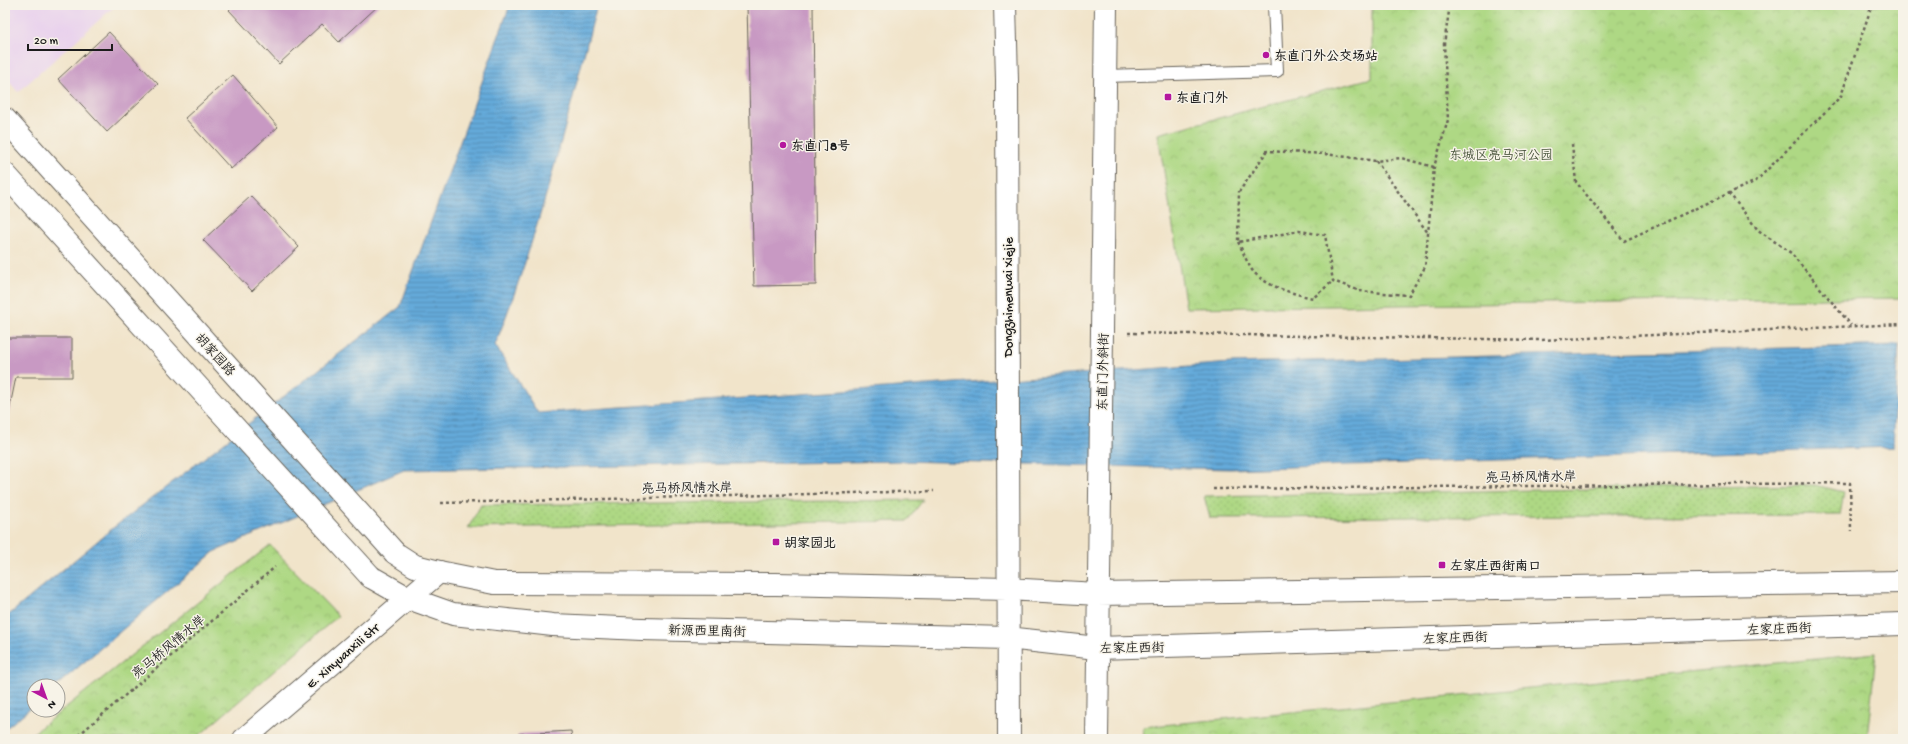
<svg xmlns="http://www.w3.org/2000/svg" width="1908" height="744" font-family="'Gochi Hand','LXGW WenKai TC',sans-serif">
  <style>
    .built { fill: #e9d2ed }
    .grass { fill: url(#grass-dots); stroke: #657a50 }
    .park { fill: url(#park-crowns); stroke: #657a50 }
    .water { fill: url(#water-rules); stroke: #40637b }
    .building { fill: #c899c3 }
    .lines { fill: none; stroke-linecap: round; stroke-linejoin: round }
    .service-casing { stroke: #676259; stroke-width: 14 }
    .tertiary-casing { stroke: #676259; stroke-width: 24 }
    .secondary-casing { stroke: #676259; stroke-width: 24 }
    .path { stroke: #676259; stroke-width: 2.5; stroke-dasharray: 3 3; stroke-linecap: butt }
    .service { stroke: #fff; stroke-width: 12 }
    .tertiary { stroke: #fff; stroke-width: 22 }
    .secondary { stroke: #fff; stroke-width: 22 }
    .tertiary-bridge-casing { stroke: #676259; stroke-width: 24; stroke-linecap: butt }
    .tertiary-bridge { stroke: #fff; stroke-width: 22 }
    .poi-dot { fill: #b5179e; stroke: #f7f3e8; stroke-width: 1.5 }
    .labels { text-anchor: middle; stroke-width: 3; stroke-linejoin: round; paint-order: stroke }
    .poi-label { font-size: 13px; font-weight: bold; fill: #1c1c1c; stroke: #f7f3e8; text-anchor: start }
    .park-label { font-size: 13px; fill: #48543b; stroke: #f7f3e8 }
    .street-label { font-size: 13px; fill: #1c1c1c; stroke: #f7f3e8 }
  </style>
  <defs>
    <pattern id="grass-dots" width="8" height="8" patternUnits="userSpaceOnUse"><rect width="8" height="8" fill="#aed884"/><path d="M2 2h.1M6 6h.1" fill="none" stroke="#95b971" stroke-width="1.8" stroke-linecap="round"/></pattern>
    <pattern id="park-crowns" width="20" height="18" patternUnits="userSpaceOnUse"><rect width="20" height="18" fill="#aed884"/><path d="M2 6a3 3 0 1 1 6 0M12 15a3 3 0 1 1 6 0" fill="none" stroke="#95b971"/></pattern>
    <pattern id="water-rules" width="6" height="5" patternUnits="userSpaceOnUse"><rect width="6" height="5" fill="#65aada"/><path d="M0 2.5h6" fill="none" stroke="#528ab0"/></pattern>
  </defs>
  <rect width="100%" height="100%" fill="#f7f3e8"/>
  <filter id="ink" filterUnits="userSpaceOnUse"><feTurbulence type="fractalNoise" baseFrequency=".025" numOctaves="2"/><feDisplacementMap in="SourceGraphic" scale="8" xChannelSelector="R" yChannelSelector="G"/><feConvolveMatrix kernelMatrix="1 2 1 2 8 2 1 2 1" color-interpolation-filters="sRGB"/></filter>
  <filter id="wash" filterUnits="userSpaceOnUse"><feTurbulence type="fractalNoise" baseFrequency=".012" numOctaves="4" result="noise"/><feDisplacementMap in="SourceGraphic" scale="16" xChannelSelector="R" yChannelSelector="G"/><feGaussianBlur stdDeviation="0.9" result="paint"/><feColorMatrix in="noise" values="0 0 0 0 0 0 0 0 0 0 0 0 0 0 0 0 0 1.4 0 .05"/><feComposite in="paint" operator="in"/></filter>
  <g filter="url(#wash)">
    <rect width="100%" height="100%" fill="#f1e4ca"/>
    <path class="built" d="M 5,5 L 116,5 L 18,92 L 5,77 Z"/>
    <path class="grass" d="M 1815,485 L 1844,492 L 1840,515 L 1210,518 L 1204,496 Z
      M 923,500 L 907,521 L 468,528 L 481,505 Z"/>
    <path class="park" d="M 1372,5 L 1903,5 L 1903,298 L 1186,308 L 1158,134 L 1372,78 Z
      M 270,545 L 338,616 L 195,739 L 26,739 Z
      M 1876,653 L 1867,739 L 1144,739 L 1143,727 Z"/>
    <path class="water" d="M 510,5 L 597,5 C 567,119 539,235 495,345 L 538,413 L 1232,363 L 1899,345 L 1893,447 L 1230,469 L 900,461 L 404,470 L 214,552 L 56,686 L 34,686 L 34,705 L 5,729 L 5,618 L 113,528 L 400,307 Z"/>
    <g id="blocks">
      <path class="building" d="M 234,5 L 379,5 L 339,42 L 322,24 L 279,64 L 229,10 Z
        M 747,5 L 813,5 L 816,285 L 754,286 Z
        M 109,32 L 158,84 L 107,132 L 58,79 Z
        M 233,75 L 278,127 L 231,169 L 185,118 Z
        M 251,196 L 299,247 L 252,291 L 203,240 Z
        M 5,338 L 72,338 L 72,377 L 16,377 L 6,426 Z
        M 571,731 L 572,739 L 518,739 L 518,734 Z"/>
    </g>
  </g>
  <g filter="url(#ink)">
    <use href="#blocks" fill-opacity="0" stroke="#676259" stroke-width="1"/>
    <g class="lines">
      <g class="service-casing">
        <path id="service" d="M 1105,76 L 1277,71 L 1274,5"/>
      </g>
      <g class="tertiary-casing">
        <path id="tertiary" d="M 5,119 L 245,386
          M 5,174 L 218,409
          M 395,553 L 415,566 L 439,572
          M 371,577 L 408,598
          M 244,739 L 439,572"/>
      </g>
      <g class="secondary-casing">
        <path id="secondary" d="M 1005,5 L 1007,80 L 1009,739
          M 439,572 L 494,583 L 776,584 L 1008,589 L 1098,594 L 1903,582
          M 408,598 L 453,614 L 553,625 L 642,629 L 1008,638 L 1097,648 L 1903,624
          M 1097,739 L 1106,5"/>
      </g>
      <path class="path" d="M 1572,144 L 1576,182 L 1624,241 L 1756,181 L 1841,96 L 1872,5
        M 1376,161 L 1428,233
        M 1434,167 L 1401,158 L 1376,161 L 1325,154 L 1267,151 L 1239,192 L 1238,242 L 1299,231 L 1325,235 L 1333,281 L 1360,291 L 1409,295 L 1425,267 L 1434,167 L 1448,120 L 1444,44 L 1450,5
        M 1729,193 L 1758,230 L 1791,253 L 1851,325
        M 1238,242 C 1243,251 1246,261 1252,270 C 1264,286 1294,294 1313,298 L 1333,281
        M 1128,333 L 1542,340 L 1903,324
        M 1213,489 L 1850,483 L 1851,531
        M 441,503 L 934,491
        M 74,739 L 275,567"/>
      <use href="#service" class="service"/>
      <use href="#tertiary" class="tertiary"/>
      <use href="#secondary" class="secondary"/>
      <g class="tertiary-bridge-casing">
        <path id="tertiary-bridge" d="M 245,386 L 395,553
          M 218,409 L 371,577"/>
      </g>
      <use href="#tertiary-bridge" class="tertiary-bridge"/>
    </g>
  </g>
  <g class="poi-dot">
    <circle cx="1266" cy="55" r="4"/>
    <rect x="1164" y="93" width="8" height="8" rx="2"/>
    <circle cx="783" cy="145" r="4"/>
    <rect x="772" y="538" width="8" height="8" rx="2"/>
    <rect x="1438" y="561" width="8" height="8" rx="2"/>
  </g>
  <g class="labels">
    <g class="poi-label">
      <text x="1274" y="60">东直门外公交场站</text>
      <text x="1176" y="102">东直门外</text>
      <text x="791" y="150">东直门8号</text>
      <text x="784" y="547">胡家园北</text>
      <text x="1450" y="570">左家庄西街南口</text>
    </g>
    <g class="park-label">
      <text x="1501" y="159">东城区亮马河公园</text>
    </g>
    <g class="street-label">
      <text transform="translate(1007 297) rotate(-90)" y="5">Dongzhimenwai Xiejie</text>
      <text transform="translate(216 354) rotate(48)" y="5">胡家园路</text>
      <text transform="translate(1102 372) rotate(-89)" y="5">东直门外斜街</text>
      <text transform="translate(1531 476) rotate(-1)" y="5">亮马桥风情水岸</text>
      <text transform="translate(687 487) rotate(-1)" y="5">亮马桥风情水岸</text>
      <text transform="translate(1779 628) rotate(-2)" y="5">左家庄西街</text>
      <text transform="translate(707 630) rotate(1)" y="5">新源西里南街</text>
      <text transform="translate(1455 637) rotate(-2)" y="5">左家庄西街</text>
      <text transform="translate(168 646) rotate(-40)" y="5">亮马桥风情水岸</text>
      <text transform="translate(1132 647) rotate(-1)" y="5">左家庄西街</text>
      <text transform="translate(342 655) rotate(-41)" y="5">E. Xinyuanxili Str</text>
    </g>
  </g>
  <rect width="1908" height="744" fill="none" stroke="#f7f3e8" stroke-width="20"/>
  <g transform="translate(46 698) rotate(139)"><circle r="19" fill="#f7f3e8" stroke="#9f9d96"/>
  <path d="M0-3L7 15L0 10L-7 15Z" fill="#b5179e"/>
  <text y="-6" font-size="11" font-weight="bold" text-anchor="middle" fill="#1c1c1c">N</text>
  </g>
  <path d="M28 44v6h84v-6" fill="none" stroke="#1c1c1c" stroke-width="2"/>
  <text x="34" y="44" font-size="12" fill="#1c1c1c" stroke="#f7f3e8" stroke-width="3" paint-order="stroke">20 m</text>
</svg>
